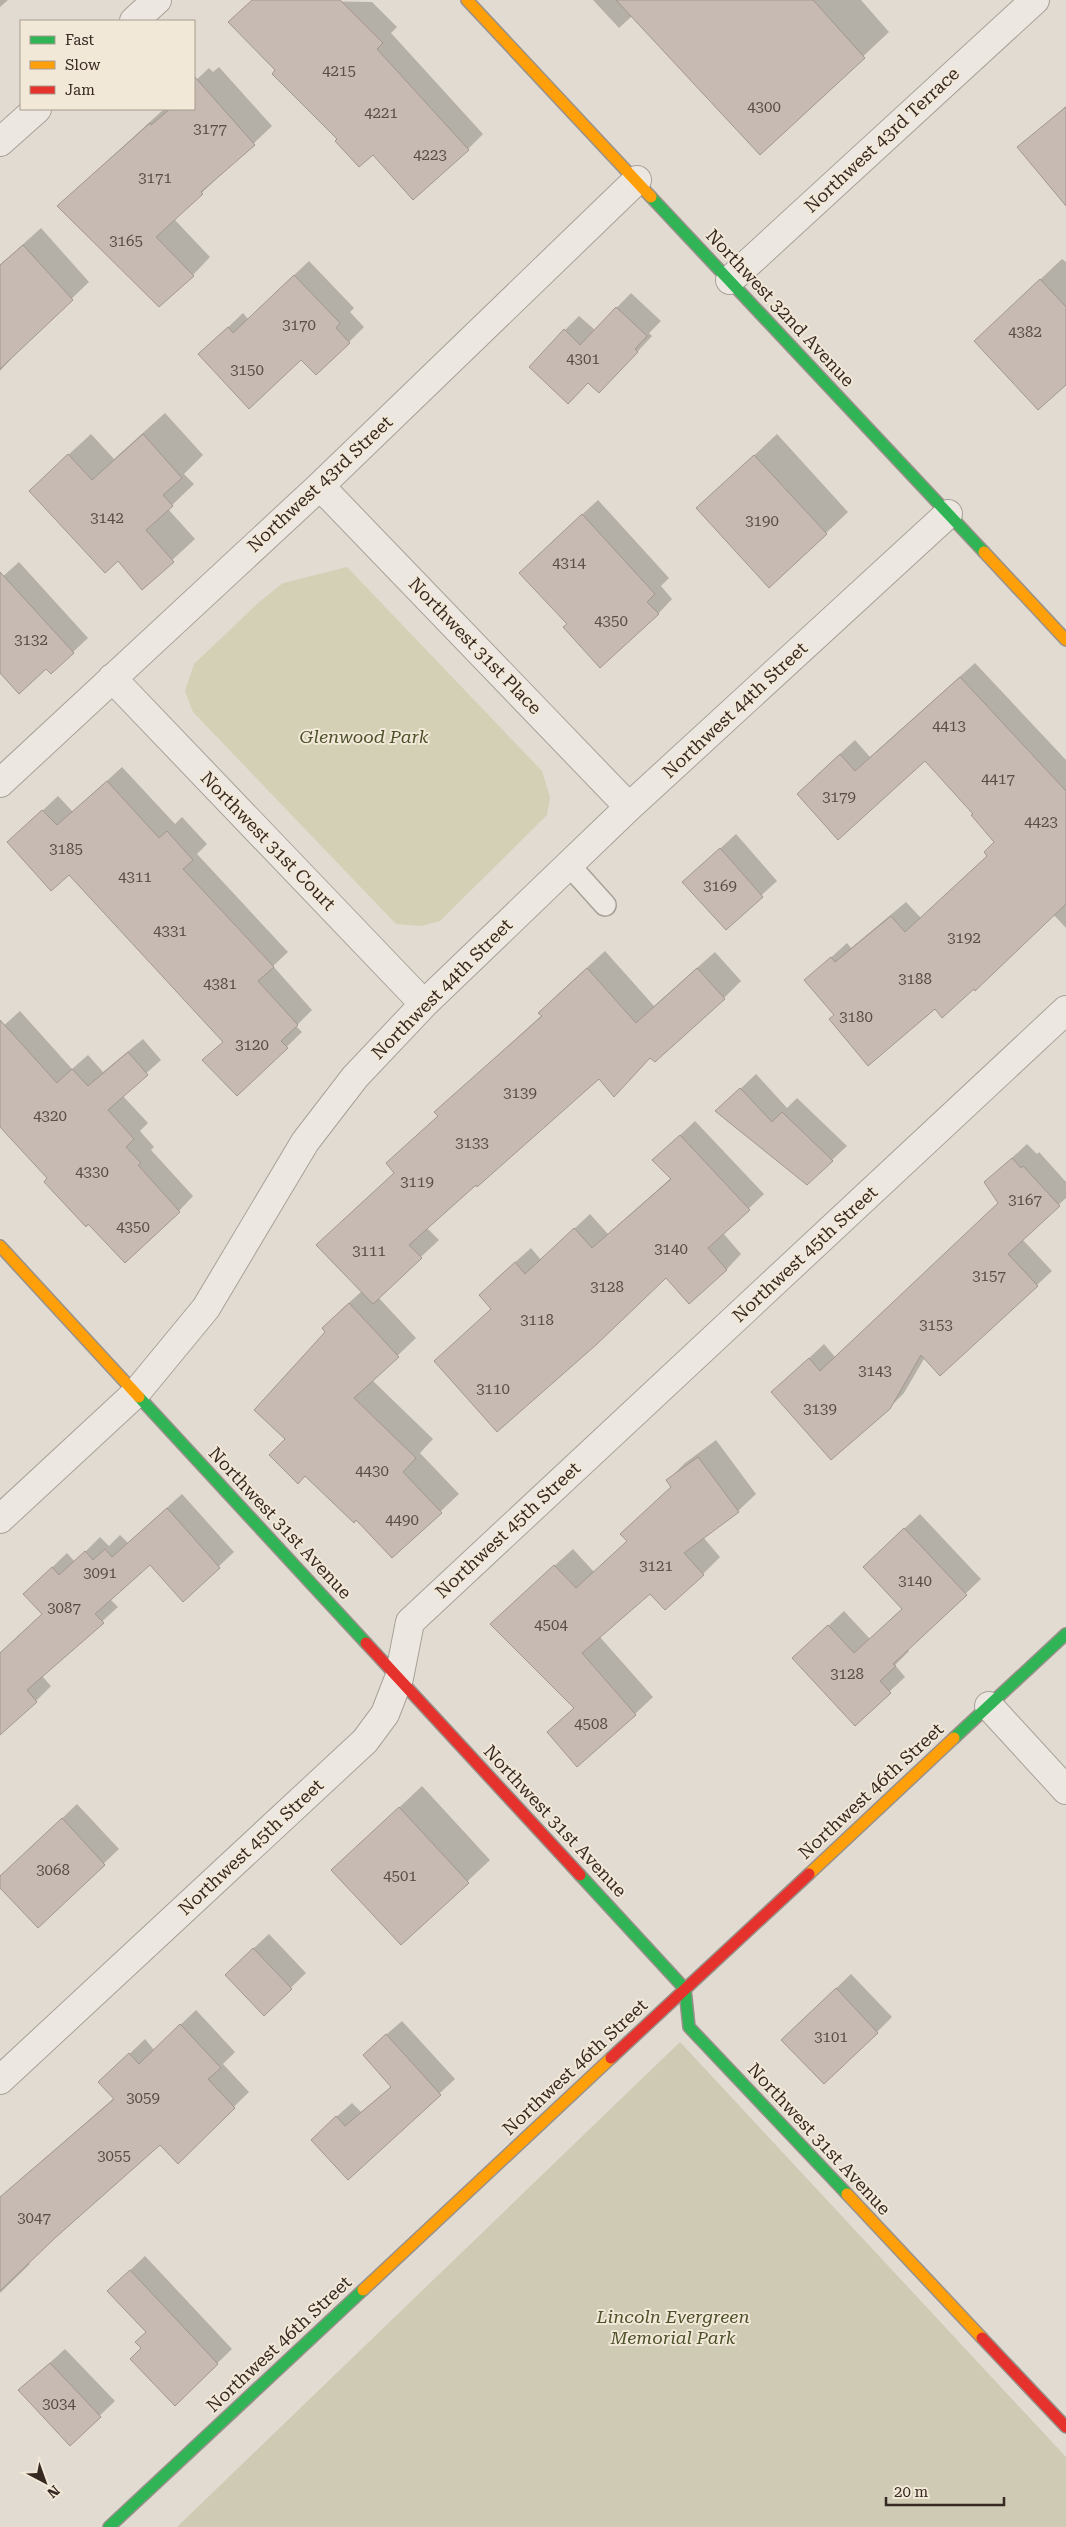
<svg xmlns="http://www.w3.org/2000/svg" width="1066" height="2527" font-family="'Roboto Serif',serif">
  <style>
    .green { fill: #d4d0b5 }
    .cemetery { fill: #cecab4 }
    .shadow { fill: #0003 }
    .building { fill: #c6bab2; stroke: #a39790 }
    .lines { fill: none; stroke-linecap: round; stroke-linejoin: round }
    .lane-casing { stroke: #a8a199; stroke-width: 24 }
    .street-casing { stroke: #a8a199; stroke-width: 30 }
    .fast-casing { stroke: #98908a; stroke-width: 14 }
    .slow-casing { stroke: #98908a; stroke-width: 14 }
    .jam-casing { stroke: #98908a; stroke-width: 14 }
    .lane { stroke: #ece8e1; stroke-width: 21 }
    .street { stroke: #ece8e1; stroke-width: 28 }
    .fast { stroke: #30b455; stroke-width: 11 }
    .slow { stroke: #ff9f0a; stroke-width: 11 }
    .jam { stroke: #e5322d; stroke-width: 11 }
    .labels { text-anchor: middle; stroke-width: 4; stroke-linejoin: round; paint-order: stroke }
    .number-label { font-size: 15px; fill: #5b4d46 }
    .street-label { font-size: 18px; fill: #372922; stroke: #f2e8d8 }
    .park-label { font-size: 18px; font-style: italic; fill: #4c512a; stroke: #f2e8d8 }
  </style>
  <rect width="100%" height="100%" fill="#e2dbd1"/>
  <path class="green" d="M 347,567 L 542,771 L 550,797 L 547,815 L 440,921 L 421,926 L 396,924 L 193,712 L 185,691 L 194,664 L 258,603 L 283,583 Z"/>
  <path class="cemetery" d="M 680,2042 L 1066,2457 L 1066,2527 L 177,2527 Z"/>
  <path class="shadow" d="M 0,0 L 8,0 L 0,7 Z
    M 253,0 L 372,2 L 397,27 L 391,33 L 483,134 L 468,149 L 373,153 L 339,139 L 277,70 Z
    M 593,0 L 861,0 L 889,32 L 760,153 L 632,16 L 619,28 Z
    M 219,67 L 272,126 L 174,219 L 210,257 L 193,275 L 58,206 L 164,109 L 194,109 L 194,82 L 209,68 L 213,72 Z
    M 1066,106 L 1066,204 L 1019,147 Z
    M 41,228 L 89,282 L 10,358 L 11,359 L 0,371 L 0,265 Z
    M 1062,259 L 1066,262 L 1066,383 L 998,319 Z
    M 309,261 L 354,308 L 350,312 L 364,327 L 349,342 L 301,358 L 200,354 L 243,313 L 248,319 Z
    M 631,293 L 661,321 L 649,333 L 652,336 L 614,377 L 589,382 L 565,330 L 579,316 L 595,330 Z
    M 165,413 L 203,455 L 184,474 L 194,484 L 168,509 L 195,539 L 142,588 L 118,560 L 53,469 L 91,434 L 114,459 Z
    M 777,434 L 848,512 L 826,533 L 698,508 Z
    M 598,500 L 669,578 L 661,586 L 672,599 L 658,614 L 569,623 L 535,558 Z
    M 19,562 L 88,638 L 73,652 L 46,668 L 0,671 L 0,579 Z
    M 975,663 L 1066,760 L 1066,928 L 1053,914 L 974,987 L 935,1007 L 835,1014 L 806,980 L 847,943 L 851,948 L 906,902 L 921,918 L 988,855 L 996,842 L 974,814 L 925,759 L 813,779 L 855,740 L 870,757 Z
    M 122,767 L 175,824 L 182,817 L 207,844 L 197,854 L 288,952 L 273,966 L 312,1010 L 296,1026 L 302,1032 L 237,1095 L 204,1060 L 224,1041 L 69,873 L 9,842 L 58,796 L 73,812 Z
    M 736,834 L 777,881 L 726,928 L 699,868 Z
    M 605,951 L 654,1006 L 715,952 L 741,981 L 724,998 L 650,1057 L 599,1078 L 427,1228 L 439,1240 L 378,1297 L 416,1338 L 372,1380 L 433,1439 L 420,1453 L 459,1494 L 392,1557 L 286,1439 L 327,1332 L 341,1310 L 362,1291 L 395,1172 L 439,1115 L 436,1112 L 542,1015 L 557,995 Z
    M 20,1011 L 72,1069 L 88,1055 L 103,1072 L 143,1039 L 161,1060 L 122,1095 L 148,1123 L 140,1131 L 154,1147 L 151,1150 L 193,1196 L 179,1211 L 49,1178 L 0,1125 L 0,1029 Z
    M 756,1074 L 787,1108 L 797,1098 L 847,1146 L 832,1160 L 717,1111 Z
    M 695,1121 L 764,1194 L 723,1233 L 741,1254 L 727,1269 L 689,1302 L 666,1276 L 492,1309 L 495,1280 L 531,1248 L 541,1260 L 590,1214 L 608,1234 L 671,1178 L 654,1160 Z
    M 1027,1144 L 1037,1154 L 1039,1152 L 1066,1182 L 1066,1198 L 1022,1239 L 1052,1271 L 1037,1285 L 925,1357 L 904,1393 L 889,1408 L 773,1392 L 824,1344 L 835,1357 L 1000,1203 L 986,1182 Z
    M 716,1440 L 756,1494 L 738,1511 L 703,1537 L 720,1557 L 703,1574 L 650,1593 L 599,1636 L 653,1697 L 635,1714 L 548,1732 L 575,1707 L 510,1606 L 573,1549 L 594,1572 L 628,1541 L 672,1486 L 668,1480 L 685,1463 Z
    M 182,1494 L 234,1552 L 183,1600 L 150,1563 L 110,1599 L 118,1607 L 42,1676 L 51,1686 L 36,1701 L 0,1712 L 0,1653 L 43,1613 L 40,1579 L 67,1553 L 75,1562 L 100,1537 L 109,1546 L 120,1535 L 128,1543 Z
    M 920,1514 L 981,1579 L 907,1649 L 909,1651 L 895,1665 L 905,1677 L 855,1724 L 809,1644 L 844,1611 L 870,1639 L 903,1608 L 879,1552 Z
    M 422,1786 L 490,1860 L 402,1943 L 333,1870 Z
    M 77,1804 L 119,1849 L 38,1926 L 0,1886 L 0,1878 Z
    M 269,1934 L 306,1973 L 264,2014 L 241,1960 Z
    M 851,1974 L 892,2017 L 877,2032 L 798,2025 Z
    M 196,2010 L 235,2052 L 223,2064 L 249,2092 L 178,2162 L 160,2144 L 28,2262 L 30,2264 L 0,2293 L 0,2198 L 114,2098 L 115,2068 L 145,2039 L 154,2050 Z
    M 402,2021 L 455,2079 L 348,2178 L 327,2125 L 352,2103 L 361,2112 L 392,2086 L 380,2040 Z
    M 145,2256 L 232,2349 L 175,2404 L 142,2348 L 147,2332 L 124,2276 Z
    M 65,2349 L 115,2401 L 70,2444 L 20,2390 Z"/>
  <path class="building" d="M 252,0 L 340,0 L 383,43 L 377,49 L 469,150 L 413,200 L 373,155 L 359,167 L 335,141 L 337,139 L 272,74 L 275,70 L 228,22 Z
    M 616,0 L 813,0 L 865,58 L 760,155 Z
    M 194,76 L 255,145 L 201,192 L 203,194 L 156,237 L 194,276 L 159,307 L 57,206 L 150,123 L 151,125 L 170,109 L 194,109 Z
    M 1066,107 L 1066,206 L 1017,147 Z
    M 23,245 L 73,300 L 0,369 L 0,265 Z
    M 294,275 L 340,323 L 336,328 L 350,343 L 316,375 L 301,360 L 249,409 L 198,354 L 228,327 L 233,333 Z
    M 1040,279 L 1066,307 L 1066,385 L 1038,410 L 974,341 Z
    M 616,307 L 647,336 L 635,349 L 638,352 L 599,393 L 588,383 L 568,404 L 529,367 L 564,329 L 580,345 Z
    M 143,434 L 182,478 L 163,495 L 173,506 L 146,530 L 174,562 L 142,590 L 118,561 L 105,573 L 29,491 L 68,454 L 92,480 Z
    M 754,455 L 827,534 L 769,588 L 696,508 Z
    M 582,514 L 655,594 L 647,602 L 659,614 L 600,668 L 563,627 L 567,624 L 519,573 Z
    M 0,572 L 74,653 L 51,674 L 46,669 L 19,694 L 0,673 Z
    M 960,677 L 1066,791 L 1066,904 L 975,991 L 974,989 L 942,1018 L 935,1009 L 868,1066 L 829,1019 L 834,1015 L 804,980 L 831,957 L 835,962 L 891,916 L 905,932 L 987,856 L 984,852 L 994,842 L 971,815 L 973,814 L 925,761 L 838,840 L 797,794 L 840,754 L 855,771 Z
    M 107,781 L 159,838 L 167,831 L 193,860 L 183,869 L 274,967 L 258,981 L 298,1025 L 281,1041 L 288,1048 L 237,1096 L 202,1060 L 223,1042 L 69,875 L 51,891 L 7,842 L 42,810 L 57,825 Z
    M 720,848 L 763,897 L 726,930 L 682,882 Z
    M 587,968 L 636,1023 L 697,968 L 725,999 L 655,1062 L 650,1058 L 614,1097 L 599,1079 L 477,1187 L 476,1185 L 409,1245 L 422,1258 L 373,1304 L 316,1245 L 394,1173 L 386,1163 L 438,1116 L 434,1112 L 542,1016 L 538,1013 Z
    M 0,1020 L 57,1083 L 72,1069 L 88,1086 L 128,1052 L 148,1075 L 108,1110 L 134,1139 L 126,1147 L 141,1163 L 138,1165 L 180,1212 L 125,1263 L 88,1224 L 86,1227 L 44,1182 L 47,1178 L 0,1127 Z
    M 740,1088 L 772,1122 L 782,1112 L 833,1161 L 807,1185 L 715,1111 Z
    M 680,1135 L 750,1210 L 708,1248 L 727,1270 L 689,1304 L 666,1278 L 596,1345 L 497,1432 L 434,1361 L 491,1309 L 479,1295 L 515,1262 L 525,1274 L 574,1228 L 592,1248 L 671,1179 L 652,1160 Z
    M 1012,1158 L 1021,1168 L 1023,1166 L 1060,1206 L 1008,1254 L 1038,1286 L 940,1376 L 921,1355 L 890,1409 L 831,1460 L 771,1392 L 809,1358 L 820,1371 L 998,1203 L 984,1182 Z
    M 349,1303 L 399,1357 L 354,1398 L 416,1458 L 403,1472 L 442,1513 L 392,1558 L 356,1520 L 354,1523 L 305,1476 L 298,1484 L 269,1455 L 285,1439 L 254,1410 L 325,1332 L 322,1328 Z
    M 698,1457 L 739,1512 L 684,1553 L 704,1575 L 665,1610 L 650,1594 L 582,1653 L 636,1715 L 577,1767 L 547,1732 L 574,1708 L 490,1624 L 554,1565 L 576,1588 L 627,1541 L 620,1534 L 671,1487 L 666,1480 Z
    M 167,1508 L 220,1568 L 183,1602 L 150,1565 L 95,1614 L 104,1623 L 27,1690 L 37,1702 L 0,1735 L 0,1653 L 42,1614 L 23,1594 L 52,1567 L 59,1575 L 85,1551 L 93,1560 L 105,1549 L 112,1557 Z
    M 904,1528 L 967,1595 L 893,1664 L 896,1666 L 880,1681 L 891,1693 L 855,1726 L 792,1658 L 828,1625 L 854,1653 L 902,1609 L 863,1567 Z
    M 399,1807 L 469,1883 L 401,1945 L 331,1870 Z
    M 62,1818 L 105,1865 L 38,1928 L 0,1888 L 0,1876 Z
    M 253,1948 L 292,1989 L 264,2016 L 225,1975 Z
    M 836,1988 L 878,2033 L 824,2084 L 781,2040 Z
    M 180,2024 L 221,2068 L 208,2079 L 235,2108 L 178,2164 L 160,2145 L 55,2238 L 0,2291 L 0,2197 L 114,2099 L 98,2082 L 129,2053 L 139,2064 Z
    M 386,2034 L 441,2095 L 348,2180 L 311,2140 L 336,2116 L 345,2126 L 391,2087 L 363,2055 Z
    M 130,2270 L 218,2364 L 175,2406 L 130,2359 L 141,2348 L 135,2342 L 146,2332 L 107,2291 Z
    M 50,2363 L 101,2417 L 70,2446 L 18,2390 Z"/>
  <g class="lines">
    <g class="lane-casing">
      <path id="lane" d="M 569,865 L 605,905"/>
    </g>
    <g class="street-casing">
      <path id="street" d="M 134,21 L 157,0
        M 0,142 L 37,109
        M 730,280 L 1035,0
        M 320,486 L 629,807
        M 112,678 L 424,1004
        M 0,783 L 320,486 L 637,180
        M 0,1519 L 136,1393 L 206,1308 L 305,1142 L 355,1077 L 424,1004 L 629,807 L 948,514
        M 989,1706 L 1066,1790
        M 0,2080 L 365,1741 L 385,1714 L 399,1678 L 410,1622 L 1066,1010"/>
    </g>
    <g class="fast-casing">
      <path id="fast" d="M 651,197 L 984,552
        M 139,1397 L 366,1643
        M 954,1738 L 1066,1634
        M 580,1875 L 685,1989 L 689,2027 L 847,2194
        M 109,2527 L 363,2290"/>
    </g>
    <g class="slow-casing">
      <path id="slow" d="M 467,0 L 651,197
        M 984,552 L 1066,640
        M 0,1246 L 139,1397
        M 809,1874 L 954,1738
        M 847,2194 L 982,2338
        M 363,2290 L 611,2058"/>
    </g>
    <g class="jam-casing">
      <path id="jam" d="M 366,1643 L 580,1875
        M 611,2058 L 809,1874
        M 982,2338 L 1066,2427"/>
    </g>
    <use href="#lane" class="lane"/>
    <use href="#street" class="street"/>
    <use href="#fast" class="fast"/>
    <use href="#slow" class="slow"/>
    <use href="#jam" class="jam"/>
  </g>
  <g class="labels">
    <g class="number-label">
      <text x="339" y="76">4215</text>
      <text x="764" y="112">4300</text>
      <text x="381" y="118">4221</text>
      <text x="210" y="134">3177</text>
      <text x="430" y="160">4223</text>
      <text x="155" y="183">3171</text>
      <text x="126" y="246">3165</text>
      <text x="299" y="330">3170</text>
      <text x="1025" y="337">4382</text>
      <text x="583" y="364">4301</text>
      <text x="247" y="375">3150</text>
      <text x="107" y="523">3142</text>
      <text x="762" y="526">3190</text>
      <text x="569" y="568">4314</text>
      <text x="611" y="626">4350</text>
      <text x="31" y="645">3132</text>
      <text x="949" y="731">4413</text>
      <text x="998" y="784">4417</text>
      <text x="839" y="802">3179</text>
      <text x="1041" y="827">4423</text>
      <text x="66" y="854">3185</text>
      <text x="135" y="882">4311</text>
      <text x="720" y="891">3169</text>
      <text x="170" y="936">4331</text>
      <text x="964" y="943">3192</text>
      <text x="915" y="984">3188</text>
      <text x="220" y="989">4381</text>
      <text x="856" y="1022">3180</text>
      <text x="252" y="1050">3120</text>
      <text x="520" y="1098">3139</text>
      <text x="50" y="1121">4320</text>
      <text x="472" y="1148">3133</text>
      <text x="92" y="1177">4330</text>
      <text x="417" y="1187">3119</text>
      <text x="1025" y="1205">3167</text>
      <text x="133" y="1232">4350</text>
      <text x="671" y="1254">3140</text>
      <text x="369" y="1256">3111</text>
      <text x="989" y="1281">3157</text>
      <text x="607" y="1292">3128</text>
      <text x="537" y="1325">3118</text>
      <text x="936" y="1330">3153</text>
      <text x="875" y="1376">3143</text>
      <text x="493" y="1394">3110</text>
      <text x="820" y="1414">3139</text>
      <text x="372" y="1476">4430</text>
      <text x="402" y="1525">4490</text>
      <text x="656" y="1571">3121</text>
      <text x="100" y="1578">3091</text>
      <text x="915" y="1586">3140</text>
      <text x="64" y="1613">3087</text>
      <text x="551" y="1630">4504</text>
      <text x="847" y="1679">3128</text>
      <text x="591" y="1729">4508</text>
      <text x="53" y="1875">3068</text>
      <text x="400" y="1881">4501</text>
      <text x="831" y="2042">3101</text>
      <text x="143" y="2103">3059</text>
      <text x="114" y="2161">3055</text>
      <text x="34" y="2223">3047</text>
      <text x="59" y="2409">3034</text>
    </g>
    <g class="street-label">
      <text transform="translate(882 140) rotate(-43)" y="6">Northwest 43rd Terrace</text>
      <text transform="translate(780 308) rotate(47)" y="6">Northwest 32nd Avenue</text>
      <text transform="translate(320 484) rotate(-43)" y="6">Northwest 43rd Street</text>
      <text transform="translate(475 646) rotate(46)" y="6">Northwest 31st Place</text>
      <text transform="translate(735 710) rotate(-43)" y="6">Northwest 44th Street</text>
      <text transform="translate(268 841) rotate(46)" y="6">Northwest 31st Court</text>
      <text transform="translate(442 989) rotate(-45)" y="6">Northwest 44th Street</text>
      <text transform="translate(805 1254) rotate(-43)" y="6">Northwest 45th Street</text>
      <text transform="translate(280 1523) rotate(47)" y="6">Northwest 31st Avenue</text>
      <text transform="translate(508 1530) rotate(-43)" y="6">Northwest 45th Street</text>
      <text transform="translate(871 1791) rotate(-43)" y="6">Northwest 46th Street</text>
      <text transform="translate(555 1821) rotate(47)" y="6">Northwest 31st Avenue</text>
      <text transform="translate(251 1847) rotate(-43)" y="6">Northwest 45th Street</text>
      <text transform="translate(575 2067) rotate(-43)" y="6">Northwest 46th Street</text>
      <text transform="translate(819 2139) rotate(47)" y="6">Northwest 31st Avenue</text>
      <text transform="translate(279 2344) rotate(-43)" y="6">Northwest 46th Street</text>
    </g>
    <g class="park-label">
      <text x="364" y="743">Glenwood Park</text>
      <text x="673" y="2323">Lincoln Evergreen<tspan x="673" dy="21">Memorial Park</tspan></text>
    </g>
  </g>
  <rect x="20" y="20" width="175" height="90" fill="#f2e8d8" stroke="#a79c8f"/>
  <rect x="30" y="36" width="25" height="8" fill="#30b455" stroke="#a79c8f"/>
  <text x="65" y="45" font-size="15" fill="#372922">Fast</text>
  <rect x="30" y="61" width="25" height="8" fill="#ff9f0a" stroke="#a79c8f"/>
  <text x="65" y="70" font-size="15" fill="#372922">Slow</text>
  <rect x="30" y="86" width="25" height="8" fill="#e5322d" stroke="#a79c8f"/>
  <text x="65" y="95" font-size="15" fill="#372922">Jam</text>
  <g transform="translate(45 2482) rotate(139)" stroke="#f2e8d8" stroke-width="4" paint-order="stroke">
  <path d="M0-4L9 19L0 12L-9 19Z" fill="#372922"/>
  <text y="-8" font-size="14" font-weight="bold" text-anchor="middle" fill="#372922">N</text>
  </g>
  <path d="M886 2497v8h118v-8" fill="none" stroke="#372922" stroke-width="2.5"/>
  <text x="894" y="2497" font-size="15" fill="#372922" stroke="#f2e8d8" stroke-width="4" paint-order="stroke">20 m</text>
</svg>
